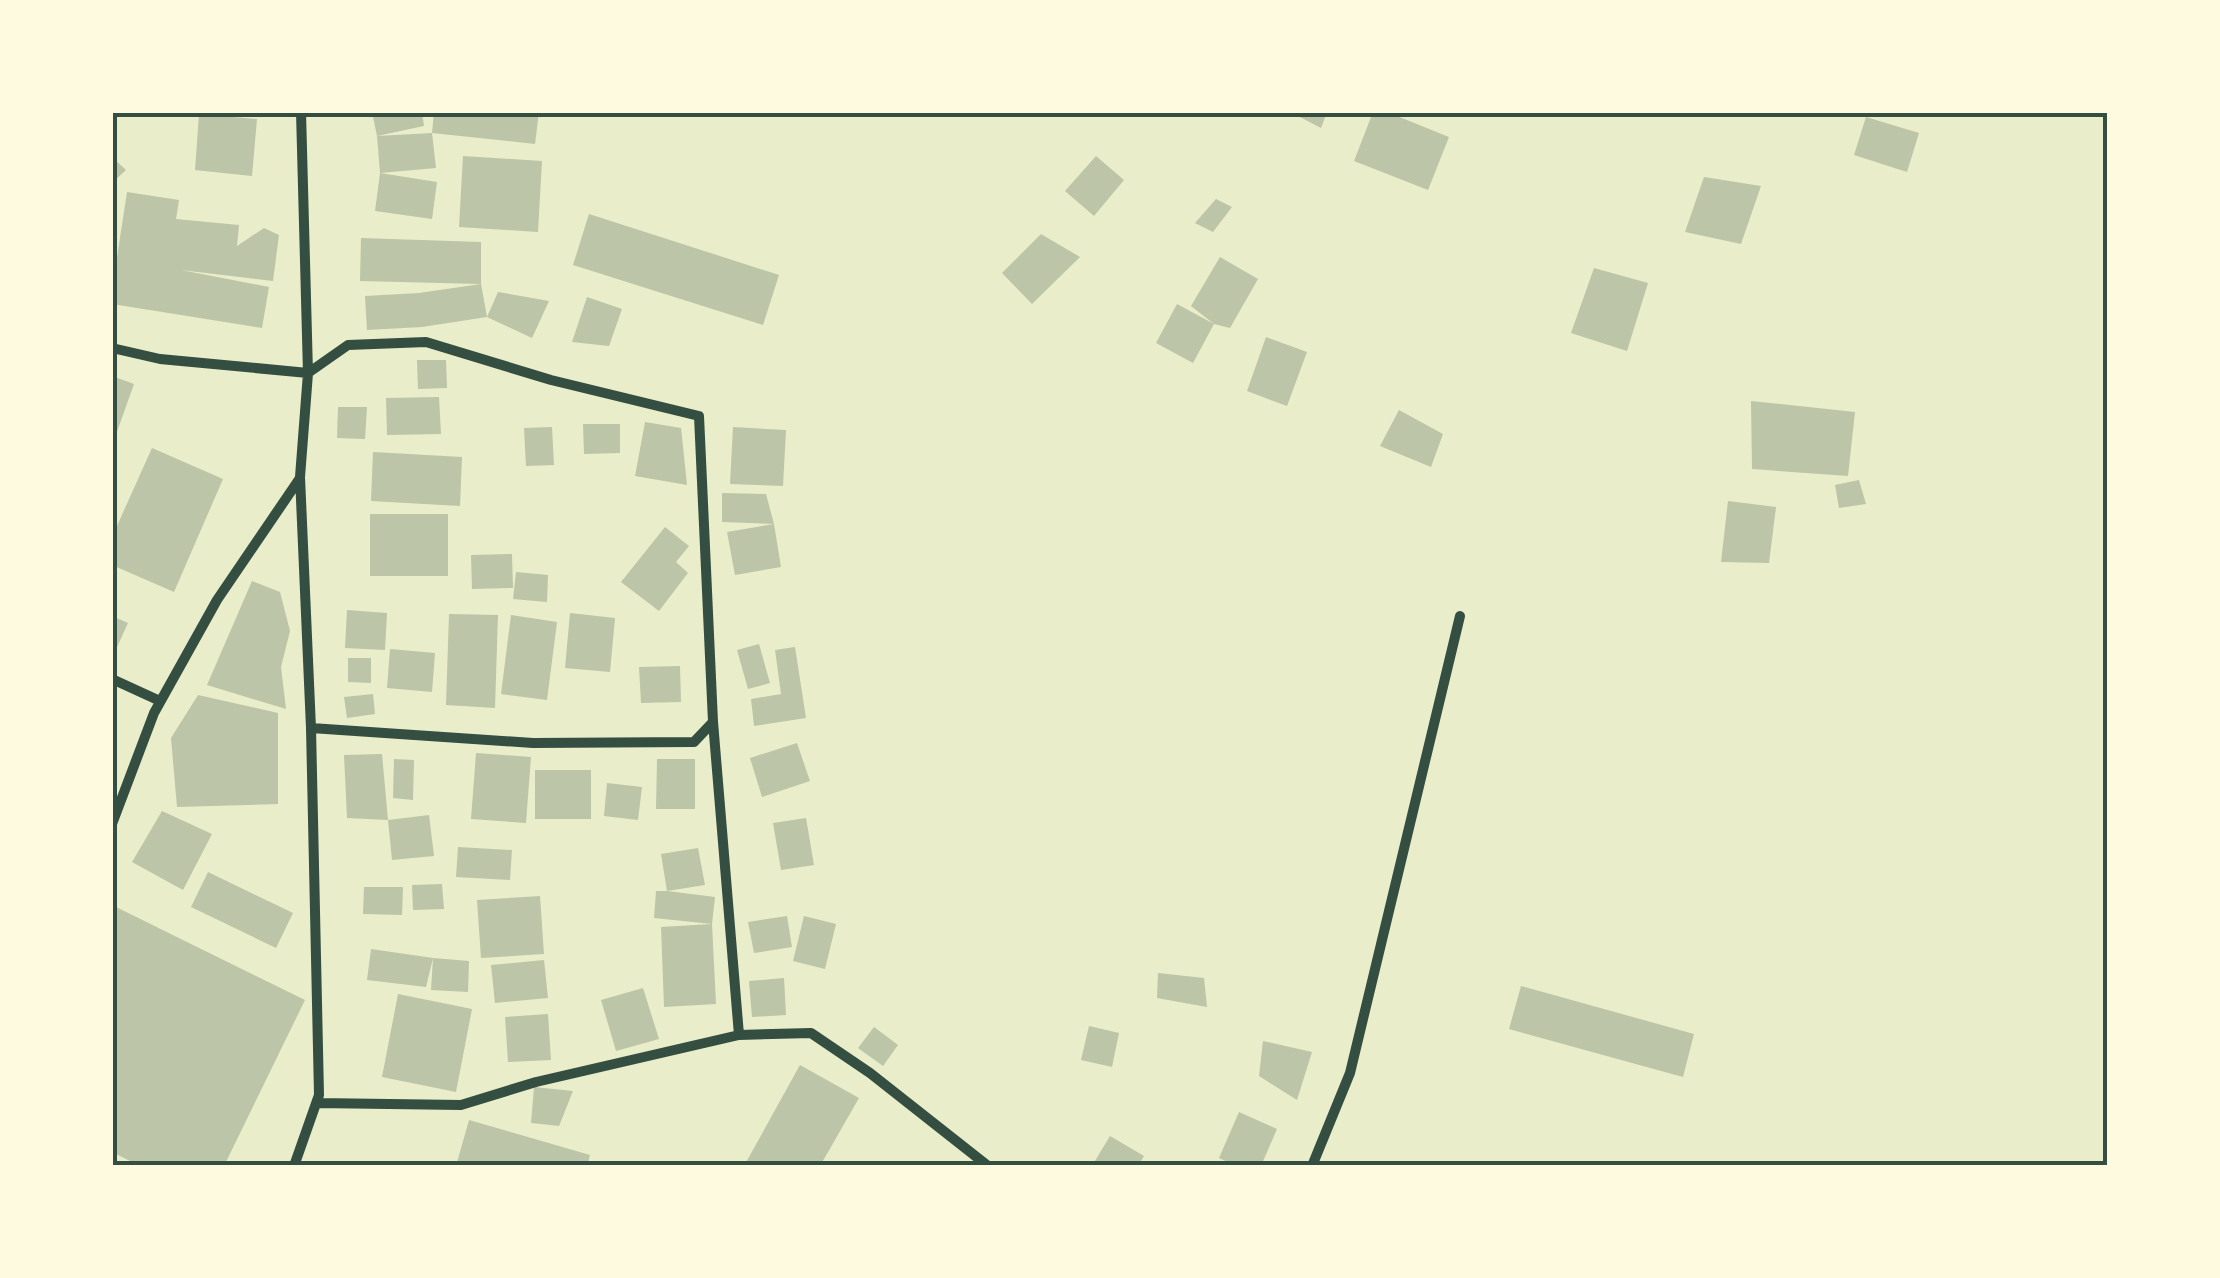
<svg xmlns="http://www.w3.org/2000/svg" width="2220" height="1278" font-family="Barlow,sans-serif">
  <style>
    .building { fill: #bcc5a7 }
    .lines { fill: none; stroke-linecap: round; stroke-linejoin: round }
    .minor { stroke: #344e41; stroke-width: 10 }
    .neatline { fill: none; stroke: #344e41; stroke-width: 4 }
  </style>
  <rect width="100%" height="100%" fill="#e9edc9"/>
  <path class="building" d="M 372,112 L 422,112 L 424,126 L 377,136 Z
    M 434,112 L 539,112 L 535,144 L 432,133 Z
    M 1297,112 L 1327,112 L 1321,128 L 1296,115 Z
    M 1373,112 L 1387,112 L 1449,137 L 1428,190 L 1354,161 Z
    M 199,114 L 257,119 L 252,176 L 195,170 Z
    M 1866,117 L 1919,133 L 1907,172 L 1854,155 Z
    M 432,133 L 436,168 L 380,173 L 377,136 Z
    M 463,156 L 542,161 L 538,232 L 459,227 Z
    M 1096,156 L 1124,180 L 1094,216 L 1065,191 Z
    M 112,157 L 126,170 L 112,183 Z
    M 380,173 L 437,182 L 432,219 L 375,211 Z
    M 1704,177 L 1761,186 L 1741,244 L 1685,232 Z
    M 127,192 L 179,200 L 176,219 L 239,225 L 237,246 L 264,228 L 279,235 L 273,281 L 181,270 L 269,287 L 262,328 L 112,304 L 112,264 L 116,264 Z
    M 1216,199 L 1232,207 L 1213,232 L 1195,223 Z
    M 589,214 L 779,275 L 763,325 L 573,265 Z
    M 1041,234 L 1080,257 L 1032,304 L 1002,273 Z
    M 361,238 L 481,242 L 481,284 L 487,317 L 422,327 L 367,330 L 365,296 L 419,293 L 481,284 L 360,281 Z
    M 1220,257 L 1258,279 L 1230,328 L 1214,324 L 1191,306 Z
    M 1594,268 L 1648,283 L 1627,351 L 1571,333 Z
    M 498,292 L 549,301 L 532,338 L 487,317 Z
    M 587,297 L 622,309 L 609,346 L 572,342 Z
    M 1177,304 L 1214,324 L 1193,363 L 1156,343 Z
    M 1266,337 L 1307,352 L 1287,406 L 1247,391 Z
    M 417,360 L 446,360 L 447,388 L 418,389 Z
    M 112,376 L 134,384 L 113,443 L 112,443 Z
    M 439,397 L 441,434 L 387,435 L 386,398 Z
    M 1751,401 L 1855,412 L 1848,476 L 1752,469 Z
    M 338,407 L 367,407 L 365,439 L 337,438 Z
    M 1399,410 L 1443,434 L 1431,467 L 1380,446 Z
    M 645,422 L 681,428 L 687,485 L 635,476 Z
    M 583,424 L 620,424 L 620,453 L 584,454 Z
    M 552,427 L 554,465 L 526,466 L 524,428 Z
    M 733,427 L 786,430 L 783,486 L 730,484 Z
    M 152,448 L 223,479 L 174,592 L 112,565 L 112,537 Z
    M 373,452 L 462,457 L 460,506 L 371,501 Z
    M 1859,480 L 1866,504 L 1839,508 L 1835,485 Z
    M 722,493 L 766,494 L 774,524 L 781,567 L 735,575 L 727,532 L 774,524 L 722,522 Z
    M 1728,501 L 1776,507 L 1769,563 L 1721,562 Z
    M 370,514 L 448,514 L 448,576 L 370,576 Z
    M 665,527 L 689,546 L 676,562 L 688,573 L 659,611 L 621,582 Z
    M 512,554 L 513,588 L 472,589 L 471,555 Z
    M 516,572 L 548,575 L 547,602 L 513,599 Z
    M 252,581 L 280,592 L 290,631 L 281,667 L 286,709 L 207,685 Z
    M 347,610 L 387,613 L 385,650 L 345,648 Z
    M 570,613 L 615,618 L 610,672 L 565,668 Z
    M 449,614 L 498,615 L 495,708 L 446,705 Z
    M 511,615 L 557,622 L 547,700 L 501,694 Z
    M 112,616 L 128,623 L 112,658 Z
    M 759,644 L 770,683 L 748,689 L 737,650 Z
    M 795,647 L 806,718 L 754,726 L 751,699 L 781,694 L 775,650 Z
    M 390,649 L 435,653 L 432,692 L 387,688 Z
    M 348,658 L 371,658 L 371,683 L 348,682 Z
    M 680,666 L 681,702 L 641,703 L 639,667 Z
    M 373,694 L 375,714 L 347,718 L 344,697 Z
    M 198,695 L 278,713 L 278,804 L 177,807 L 171,738 Z
    M 797,743 L 810,781 L 762,797 L 750,758 Z
    M 476,753 L 531,757 L 526,823 L 471,819 Z
    M 382,754 L 388,820 L 347,818 L 344,755 Z
    M 394,759 L 414,760 L 413,800 L 393,798 Z
    M 657,759 L 695,759 L 695,809 L 656,809 Z
    M 535,770 L 591,770 L 591,819 L 535,819 Z
    M 607,783 L 642,787 L 638,820 L 604,816 Z
    M 162,811 L 212,834 L 183,890 L 132,862 Z
    M 429,815 L 434,856 L 392,860 L 388,820 Z
    M 806,818 L 814,865 L 781,870 L 773,823 Z
    M 458,847 L 512,850 L 510,880 L 456,877 Z
    M 698,848 L 705,885 L 667,891 L 715,897 L 712,924 L 716,1004 L 664,1007 L 661,927 L 712,924 L 654,918 L 656,891 L 667,891 L 661,854 Z
    M 208,872 L 293,913 L 276,948 L 191,907 Z
    M 442,884 L 444,909 L 413,910 L 412,885 Z
    M 364,887 L 403,887 L 402,915 L 363,914 Z
    M 540,896 L 544,954 L 481,958 L 477,900 Z
    M 112,905 L 305,1000 L 224,1166 L 140,1166 L 112,1152 Z
    M 787,916 L 792,947 L 754,953 L 748,922 Z
    M 804,916 L 836,924 L 825,969 L 793,961 Z
    M 371,949 L 433,958 L 469,961 L 468,992 L 431,990 L 433,958 L 426,987 L 367,980 Z
    M 544,960 L 548,998 L 495,1003 L 491,965 Z
    M 1158,973 L 1204,978 L 1207,1007 L 1157,998 Z
    M 784,978 L 786,1015 L 752,1017 L 749,981 Z
    M 1521,986 L 1694,1034 L 1683,1077 L 1509,1029 Z
    M 643,988 L 659,1039 L 616,1051 L 601,1000 Z
    M 398,994 L 472,1009 L 456,1092 L 382,1077 Z
    M 548,1014 L 551,1060 L 508,1062 L 505,1017 Z
    M 1089,1026 L 1119,1033 L 1112,1067 L 1081,1060 Z
    M 874,1027 L 898,1045 L 883,1066 L 858,1048 Z
    M 1263,1041 L 1312,1052 L 1297,1100 L 1259,1076 Z
    M 800,1065 L 859,1098 L 820,1166 L 744,1166 Z
    M 534,1087 L 573,1091 L 559,1126 L 531,1123 Z
    M 1239,1112 L 1277,1129 L 1261,1166 L 1236,1166 L 1219,1158 Z
    M 469,1120 L 590,1155 L 587,1166 L 456,1166 Z
    M 1110,1136 L 1144,1156 L 1138,1166 L 1092,1166 Z"/>
  <g class="lines">
    <path class="minor" d="M 112,348 L 160,359 L 308,373 L 348,345 L 426,342 L 551,380 L 699,416 L 713,722 L 694,742 L 533,743 L 311,728
      M 112,679 L 160,701
      M 713,722 L 739,1035
      M 112,824 L 154,713 L 217,600 L 300,478
      M 317,1103 L 461,1105 L 536,1082 L 739,1035 L 811,1033 L 870,1073 L 988,1166
      M 294,1166 L 319,1095 L 311,728 L 300,477 L 308,373 L 301,112
      M 1312,1166 L 1350,1073 L 1460,616"/>
  </g>
  <rect width="2220" height="1278" fill="none" stroke="#fefae0" stroke-width="230"/>
  <rect x="115" y="115" width="1990" height="1048" class="neatline"/>
</svg>
